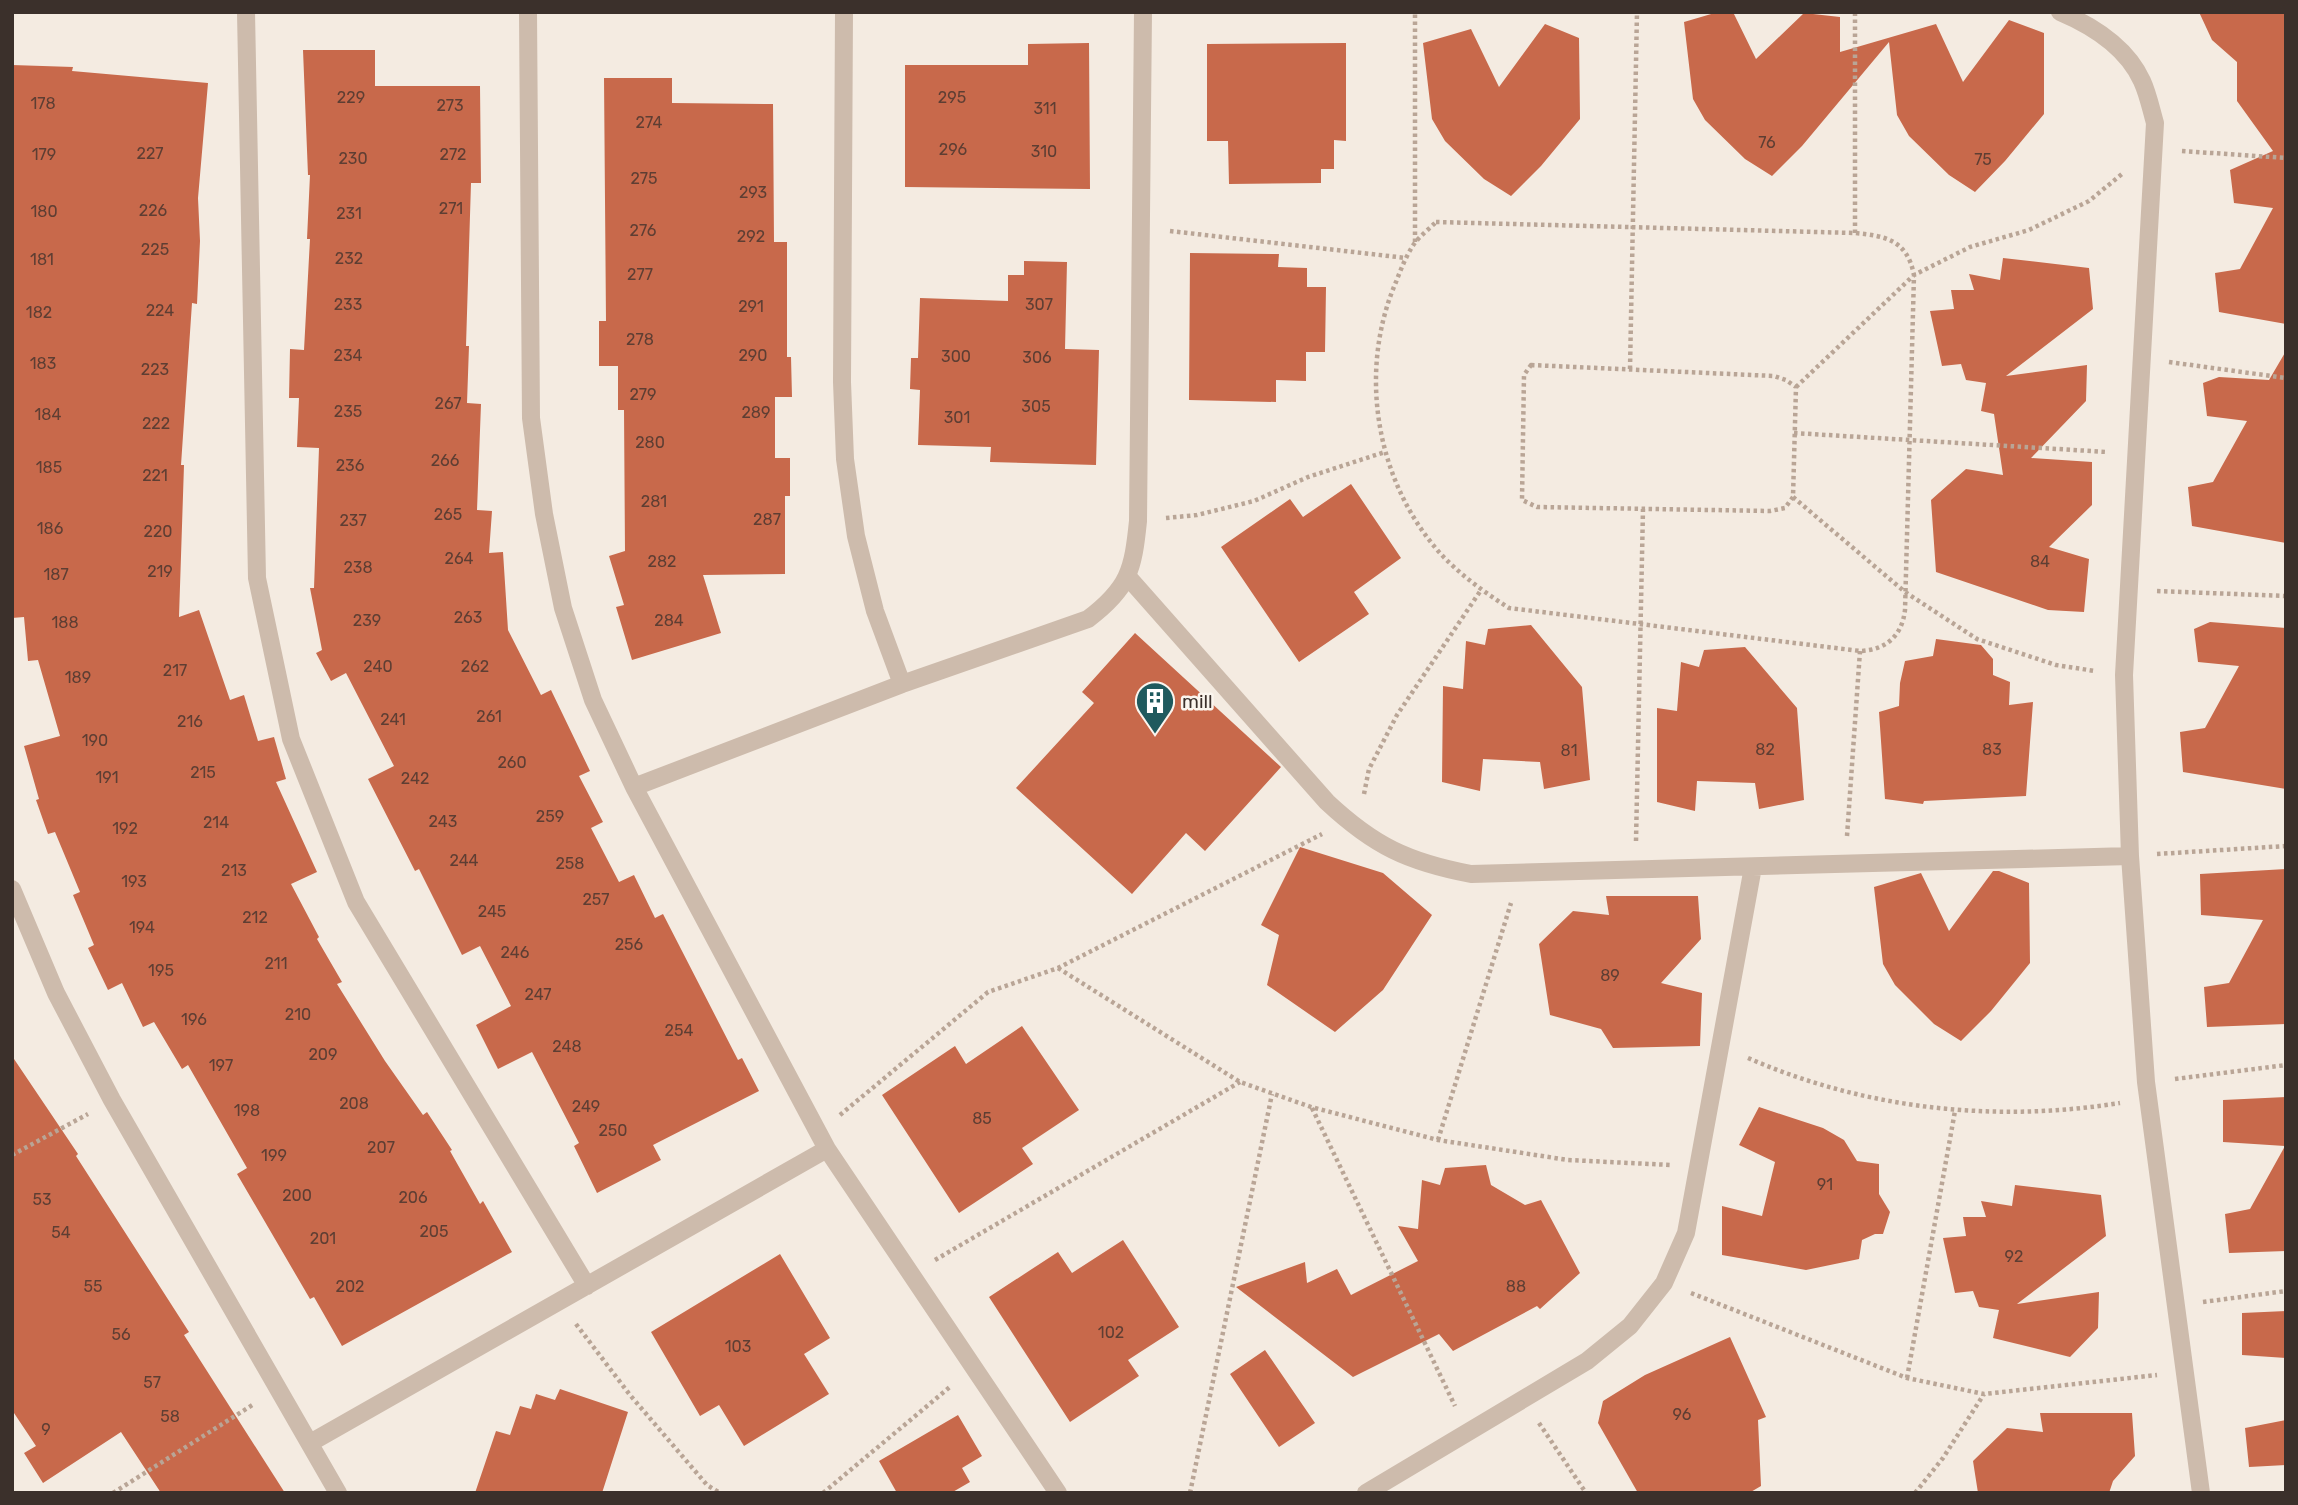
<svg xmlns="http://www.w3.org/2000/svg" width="2298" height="1505" font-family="Rubik,sans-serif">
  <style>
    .building { fill: #c8694b }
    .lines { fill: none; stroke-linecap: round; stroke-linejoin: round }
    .path { stroke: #b9a596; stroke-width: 4.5; stroke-dasharray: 3.5 3.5; stroke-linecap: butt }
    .street { stroke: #cdbbac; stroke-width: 18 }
    .labels { text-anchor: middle; stroke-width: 5; stroke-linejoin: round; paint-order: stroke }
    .number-label { font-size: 16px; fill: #5e3e33 }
    .poi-label { font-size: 19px; fill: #3b302b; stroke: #fbf5ee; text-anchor: start }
  </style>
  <rect width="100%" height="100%" fill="#f4ebe1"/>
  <path class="building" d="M 1718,12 L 1733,12 L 1756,59 L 1804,13 L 1840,17 L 1840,52 L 1936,24 L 1963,82 L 2009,20 L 2044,33 L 2044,114 L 2005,161 L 1975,192 L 1949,175 L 1909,136 L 1897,115 L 1889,42 L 1802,146 L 1772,176 L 1745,159 L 1705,120 L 1693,99 L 1684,22 Z
    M 2199,12 L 2286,12 L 2286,324 L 2219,312 L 2215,273 L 2240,269 L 2273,208 L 2234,203 L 2230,170 L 2273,151 L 2237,101 L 2237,62 L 2212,40 Z
    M 1545,24 L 1579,38 L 1580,119 L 1541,166 L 1511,196 L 1484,179 L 1445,141 L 1432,119 L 1423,43 L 1471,29 L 1499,87 Z
    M 1089,43 L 1090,189 L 905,187 L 905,65 L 1028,65 L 1028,44 Z
    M 1346,43 L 1346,141 L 1334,140 L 1334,169 L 1321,169 L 1321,183 L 1229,184 L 1228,141 L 1207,141 L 1207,44 Z
    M 303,50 L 375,50 L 375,86 L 480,86 L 481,183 L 471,183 L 466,346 L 469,346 L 467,403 L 481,404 L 477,510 L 492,511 L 489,553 L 503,552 L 508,630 L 541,695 L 551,690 L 590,771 L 579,776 L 603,822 L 591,828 L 619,882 L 634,875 L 655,918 L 663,914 L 738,1060 L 742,1058 L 759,1091 L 653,1145 L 661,1160 L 597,1193 L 574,1146 L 579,1143 L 532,1052 L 498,1069 L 476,1025 L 511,1006 L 480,946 L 462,955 L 419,869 L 415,871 L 368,779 L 394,766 L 346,673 L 331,681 L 316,653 L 322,650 L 310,588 L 314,588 L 319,448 L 297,447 L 299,398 L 289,398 L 290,349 L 304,350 L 310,239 L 307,239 L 310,175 L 308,175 Z
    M 12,65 L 73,67 L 72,71 L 208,83 L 198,198 L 200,241 L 197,304 L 192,303 L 181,465 L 184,465 L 179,617 L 199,610 L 230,700 L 244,695 L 258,741 L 274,737 L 286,779 L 276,782 L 317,872 L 291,884 L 319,937 L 317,939 L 342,982 L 337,984 L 385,1061 L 423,1115 L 427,1112 L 452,1150 L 450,1151 L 480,1204 L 483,1201 L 512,1252 L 342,1346 L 314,1297 L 310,1299 L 237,1174 L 247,1168 L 188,1065 L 182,1069 L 154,1022 L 143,1027 L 122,983 L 108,990 L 88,948 L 94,945 L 73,895 L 80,892 L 55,832 L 48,834 L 36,800 L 39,799 L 24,746 L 60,736 L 38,660 L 28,661 L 24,617 L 12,618 Z
    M 604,78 L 672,78 L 672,103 L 773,104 L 774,242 L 787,242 L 787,357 L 791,357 L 792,397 L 775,397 L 775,458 L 790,458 L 790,496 L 785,496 L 785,574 L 703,575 L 721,633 L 632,660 L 616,607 L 624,605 L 609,556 L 625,551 L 624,410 L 618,410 L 618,366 L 599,366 L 599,321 L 606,321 Z
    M 1190,253 L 1279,254 L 1278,267 L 1307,268 L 1307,287 L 1326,287 L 1325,352 L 1306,352 L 1306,381 L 1276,380 L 1276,402 L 1189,400 Z
    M 2003,258 L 2089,268 L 2093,309 L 2006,376 L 2087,365 L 2086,401 L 2031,458 L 2092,462 L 2092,505 L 2049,547 L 2089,559 L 2084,612 L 2048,610 L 1936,572 L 1931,500 L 1966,469 L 2003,475 L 1994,414 L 1981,411 L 1986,383 L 1966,380 L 1961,364 L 1942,366 L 1930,311 L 1954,309 L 1951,290 L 1974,290 L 1969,274 L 2000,280 Z
    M 1024,261 L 1067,262 L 1065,349 L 1099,350 L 1096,465 L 990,462 L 991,447 L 918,445 L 920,390 L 910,389 L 911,358 L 918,358 L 920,298 L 1008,301 L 1008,275 L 1024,275 Z
    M 2286,351 L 2286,543 L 2192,526 L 2188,487 L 2213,482 L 2247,421 L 2207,416 L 2203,383 L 2219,377 L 2269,380 Z
    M 1351,484 L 1401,558 L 1354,592 L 1369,614 L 1299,662 L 1221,547 L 1290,499 L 1303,517 Z
    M 2210,622 L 2286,628 L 2286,789 L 2183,772 L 2180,732 L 2205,728 L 2239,666 L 2198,662 L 2194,629 Z
    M 1531,625 L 1582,687 L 1590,780 L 1544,789 L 1540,762 L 1483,759 L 1480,791 L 1442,782 L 1443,686 L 1463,689 L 1466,641 L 1485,645 L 1488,629 Z
    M 1135,633 L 1281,767 L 1205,851 L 1186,833 L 1132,894 L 1016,788 L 1094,703 L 1082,692 Z
    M 1936,639 L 1981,645 L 1993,659 L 1993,675 L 2010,682 L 2009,705 L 2033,702 L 2026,796 L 1924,801 L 1923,804 L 1885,799 L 1879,712 L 1899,706 L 1900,683 L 1905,661 L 1933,656 Z
    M 1745,647 L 1797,708 L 1804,800 L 1759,809 L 1755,783 L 1697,781 L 1695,811 L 1657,802 L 1657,708 L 1677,711 L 1681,662 L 1699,667 L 1704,650 Z
    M 1300,847 L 1383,873 L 1432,915 L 1383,990 L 1335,1032 L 1267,985 L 1279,935 L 1261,925 Z
    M 2286,869 L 2286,1024 L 2207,1027 L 2204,987 L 2229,983 L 2263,920 L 2201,915 L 2200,874 Z
    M 1993,871 L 1999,871 L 2029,883 L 2030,963 L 1991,1011 L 1961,1041 L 1934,1024 L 1895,985 L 1883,964 L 1874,887 L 1921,873 L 1949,931 Z
    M 1606,896 L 1698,896 L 1701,939 L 1661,983 L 1702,993 L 1700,1046 L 1613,1048 L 1601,1029 L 1550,1015 L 1539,944 L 1573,911 L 1609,915 Z
    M 1022,1026 L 1079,1110 L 1022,1148 L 1033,1164 L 959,1213 L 882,1095 L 955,1046 L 966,1064 Z
    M 12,1056 L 78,1154 L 76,1156 L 189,1332 L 184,1335 L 285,1493 L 161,1493 L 121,1432 L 43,1483 L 24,1453 L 36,1446 L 12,1410 Z
    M 2286,1097 L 2286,1251 L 2229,1253 L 2225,1214 L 2250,1209 L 2285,1146 L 2223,1142 L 2223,1100 Z
    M 1759,1107 L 1823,1128 L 1844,1140 L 1857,1161 L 1879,1164 L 1879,1194 L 1890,1212 L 1883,1234 L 1875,1234 L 1862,1240 L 1859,1259 L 1806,1270 L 1722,1255 L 1722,1206 L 1762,1216 L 1775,1162 L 1739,1145 Z
    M 1486,1165 L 1491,1185 L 1525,1205 L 1541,1200 L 1580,1273 L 1540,1309 L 1537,1306 L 1453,1351 L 1439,1334 L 1353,1377 L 1236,1287 L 1305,1262 L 1307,1283 L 1337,1269 L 1351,1295 L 1418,1261 L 1398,1226 L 1418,1229 L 1422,1180 L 1440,1185 L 1445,1168 Z
    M 2015,1185 L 2101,1195 L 2106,1236 L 2017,1304 L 2099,1292 L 2098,1328 L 2070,1357 L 1993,1338 L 1999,1310 L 1979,1307 L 1973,1291 L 1955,1293 L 1943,1238 L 1966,1236 L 1963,1217 L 1986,1217 L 1981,1201 L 2012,1206 Z
    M 1123,1240 L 1179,1327 L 1128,1360 L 1139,1376 L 1070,1422 L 989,1297 L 1058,1252 L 1072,1273 Z
    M 780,1254 L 830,1338 L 804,1354 L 829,1394 L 744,1446 L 719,1405 L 700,1416 L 651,1332 Z
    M 2286,1311 L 2286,1358 L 2242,1355 L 2242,1313 Z
    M 1730,1337 L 1766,1417 L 1758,1420 L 1761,1486 L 1749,1493 L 1638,1493 L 1598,1423 L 1603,1401 L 1645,1375 Z
    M 1265,1350 L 1315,1423 L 1279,1447 L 1230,1374 Z
    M 560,1389 L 628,1412 L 602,1493 L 475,1493 L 496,1431 L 510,1435 L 520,1406 L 531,1409 L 536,1394 L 555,1400 Z
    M 2040,1413 L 2132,1413 L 2135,1456 L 2113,1481 L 2109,1493 L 1978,1493 L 1973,1461 L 2007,1428 L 2043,1432 Z
    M 958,1415 L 982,1456 L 962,1468 L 970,1482 L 951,1493 L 897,1493 L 879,1461 Z
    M 2286,1420 L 2286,1465 L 2249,1467 L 2245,1428 Z"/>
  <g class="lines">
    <path class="path" d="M 2182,151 L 2286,158
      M 1436,222 L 1855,233 C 1886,236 1907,240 1914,275 L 1905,610 C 1902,636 1886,650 1860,651 L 1509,608 C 1484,592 1459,574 1439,552 C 1375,479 1358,370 1396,282 C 1401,269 1406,256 1414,244 C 1420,236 1429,229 1436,222 Z
      M 1170,231 L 1406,258
      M 1855,233 L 1855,12
      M 1415,242 L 1415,12
      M 2169,362 L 2286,378
      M 1531,365 L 1774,376 L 1786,380 L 1796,387 L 1793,497 L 1785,508 L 1770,511 L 1537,507 L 1522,500 L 1524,375 Z
      M 1630,369 L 1637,12
      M 1796,387 L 1914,275 L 1970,247 L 2029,230 L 2089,201 L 2122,174
      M 1794,433 L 2107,452
      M 1793,497 L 1905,592 L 1977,639 L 2056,665 L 2095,671
      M 1166,518 L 1197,515 L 1254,501 L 1308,477 L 1385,452
      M 2157,591 L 2286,596
      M 1364,794 L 1369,769 L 1397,715 L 1481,590
      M 1847,836 L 1860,651
      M 1636,841 L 1643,509
      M 2157,854 L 2286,846
      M 1058,968 L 1240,1082 L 1311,1107 L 1438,1140 L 1568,1160 L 1671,1165
      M 1748,1058 C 1865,1109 1994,1123 2120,1103
      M 2175,1079 L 2286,1065
      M 1312,1108 L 1455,1406
      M 840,1115 L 988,992 L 1058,968 L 1322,834
      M 1438,1140 L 1511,903
      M 12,1155 L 88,1114
      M 935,1260 L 1240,1082
      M 1691,1293 L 1907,1378 L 1984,1394 L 2157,1375
      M 2203,1302 L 2286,1291
      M 576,1324 L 630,1395 L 707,1485 L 720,1493
      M 1907,1378 L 1955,1111
      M 1539,1423 L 1586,1493
      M 113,1493 L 254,1404
      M 823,1493 L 951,1386
      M 1190,1493 L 1272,1094
      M 1915,1493 L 1943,1458 L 1984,1394"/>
    <path class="street" d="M 246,12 L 257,578 L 291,739 L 356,902 L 587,1286
      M 528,12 L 531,418 L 544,514 L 563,608 L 593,700 L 634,787 L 827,1149 L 1058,1493
      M 844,12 L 842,382 L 845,459 L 856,536 L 875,611 L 902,684
      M 2060,12 C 2093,26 2127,48 2142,81 C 2148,94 2151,109 2155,123 L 2124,675 L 2130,856 L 2146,1082 L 2201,1493
      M 1128,577 L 1327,802 C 1374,846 1408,862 1471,874 L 2130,856
      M 634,787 L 902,684 L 1088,619 C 1129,588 1133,570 1138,521 L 1143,12
      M 12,889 L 56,993 L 112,1100 L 338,1493
      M 310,1443 L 827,1149
      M 1366,1493 L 1587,1361 L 1630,1326 L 1664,1283 L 1686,1233 L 1753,867"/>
  </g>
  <defs>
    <g id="building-pin" transform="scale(2.0125)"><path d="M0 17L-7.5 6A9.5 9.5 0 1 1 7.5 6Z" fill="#1f5a5e" stroke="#fbf5ee"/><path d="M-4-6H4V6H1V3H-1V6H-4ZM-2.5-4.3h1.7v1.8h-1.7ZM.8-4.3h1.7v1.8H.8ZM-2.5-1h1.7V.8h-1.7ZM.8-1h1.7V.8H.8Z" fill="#fff"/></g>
  </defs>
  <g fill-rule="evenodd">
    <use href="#building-pin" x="1155" y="701"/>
  </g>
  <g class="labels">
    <g class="number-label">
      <text x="351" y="103">229</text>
      <text x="952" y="103">295</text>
      <text x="43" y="109">178</text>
      <text x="450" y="111">273</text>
      <text x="1045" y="114">311</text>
      <text x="649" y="128">274</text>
      <text x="1767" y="148">76</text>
      <text x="953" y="155">296</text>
      <text x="1044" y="157">310</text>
      <text x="150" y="159">227</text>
      <text x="44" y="160">179</text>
      <text x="453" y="160">272</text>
      <text x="353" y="164">230</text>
      <text x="1983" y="165">75</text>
      <text x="644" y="184">275</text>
      <text x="753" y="198">293</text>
      <text x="451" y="214">271</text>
      <text x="153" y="216">226</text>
      <text x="44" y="217">180</text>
      <text x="349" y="219">231</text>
      <text x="643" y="236">276</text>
      <text x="751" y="242">292</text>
      <text x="155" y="255">225</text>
      <text x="349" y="264">232</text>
      <text x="42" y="265">181</text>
      <text x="640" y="280">277</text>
      <text x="348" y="310">233</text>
      <text x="1039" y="310">307</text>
      <text x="751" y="312">291</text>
      <text x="160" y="316">224</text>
      <text x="39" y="318">182</text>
      <text x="640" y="345">278</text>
      <text x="348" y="361">234</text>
      <text x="753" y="361">290</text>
      <text x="956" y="362">300</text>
      <text x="1037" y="363">306</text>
      <text x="43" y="369">183</text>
      <text x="155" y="375">223</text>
      <text x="643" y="400">279</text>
      <text x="448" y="409">267</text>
      <text x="1036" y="412">305</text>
      <text x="348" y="417">235</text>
      <text x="756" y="418">289</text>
      <text x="48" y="420">184</text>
      <text x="957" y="423">301</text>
      <text x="156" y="429">222</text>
      <text x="650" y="448">280</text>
      <text x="445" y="466">266</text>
      <text x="350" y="471">236</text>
      <text x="49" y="473">185</text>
      <text x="155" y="481">221</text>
      <text x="654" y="507">281</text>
      <text x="448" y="520">265</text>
      <text x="767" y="525">287</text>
      <text x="353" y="526">237</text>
      <text x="50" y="534">186</text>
      <text x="158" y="537">220</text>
      <text x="459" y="564">264</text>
      <text x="662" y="567">282</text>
      <text x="2040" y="567">84</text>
      <text x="358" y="573">238</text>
      <text x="160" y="577">219</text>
      <text x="56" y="580">187</text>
      <text x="468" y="623">263</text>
      <text x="367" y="626">239</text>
      <text x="669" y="626">284</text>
      <text x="65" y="628">188</text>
      <text x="378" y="672">240</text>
      <text x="475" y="672">262</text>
      <text x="175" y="676">217</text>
      <text x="78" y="683">189</text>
      <text x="489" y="722">261</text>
      <text x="393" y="725">241</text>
      <text x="190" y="727">216</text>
      <text x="95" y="746">190</text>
      <text x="1765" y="755">82</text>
      <text x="1992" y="755">83</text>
      <text x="1569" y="756">81</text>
      <text x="512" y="768">260</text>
      <text x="203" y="778">215</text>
      <text x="107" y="783">191</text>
      <text x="415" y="784">242</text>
      <text x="550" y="822">259</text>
      <text x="443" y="827">243</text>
      <text x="216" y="828">214</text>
      <text x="125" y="834">192</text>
      <text x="464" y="866">244</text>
      <text x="570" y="869">258</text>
      <text x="234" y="876">213</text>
      <text x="134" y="887">193</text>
      <text x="596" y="905">257</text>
      <text x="492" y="917">245</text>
      <text x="255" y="923">212</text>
      <text x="142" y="933">194</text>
      <text x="629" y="950">256</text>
      <text x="515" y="958">246</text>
      <text x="276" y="969">211</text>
      <text x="161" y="976">195</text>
      <text x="1610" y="981">89</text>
      <text x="538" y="1000">247</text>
      <text x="298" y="1020">210</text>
      <text x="194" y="1025">196</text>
      <text x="679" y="1036">254</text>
      <text x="567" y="1052">248</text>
      <text x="323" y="1060">209</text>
      <text x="221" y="1071">197</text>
      <text x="354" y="1109">208</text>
      <text x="586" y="1112">249</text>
      <text x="247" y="1116">198</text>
      <text x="982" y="1124">85</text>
      <text x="613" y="1136">250</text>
      <text x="381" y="1153">207</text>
      <text x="274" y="1161">199</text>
      <text x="1825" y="1190">91</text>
      <text x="297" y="1201">200</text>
      <text x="413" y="1203">206</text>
      <text x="42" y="1205">53</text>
      <text x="434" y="1237">205</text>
      <text x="61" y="1238">54</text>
      <text x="323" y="1244">201</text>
      <text x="2014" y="1262">92</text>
      <text x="93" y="1292">55</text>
      <text x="350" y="1292">202</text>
      <text x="1516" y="1292">88</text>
      <text x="1111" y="1338">102</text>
      <text x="121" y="1340">56</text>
      <text x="738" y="1352">103</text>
      <text x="152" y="1388">57</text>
      <text x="1682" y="1420">96</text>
      <text x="170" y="1422">58</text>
      <text x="46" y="1435">9</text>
    </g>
    <g class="poi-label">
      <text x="1182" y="708">mill</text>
    </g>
  </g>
  <rect width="2298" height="1505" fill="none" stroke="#3b302b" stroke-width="28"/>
</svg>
